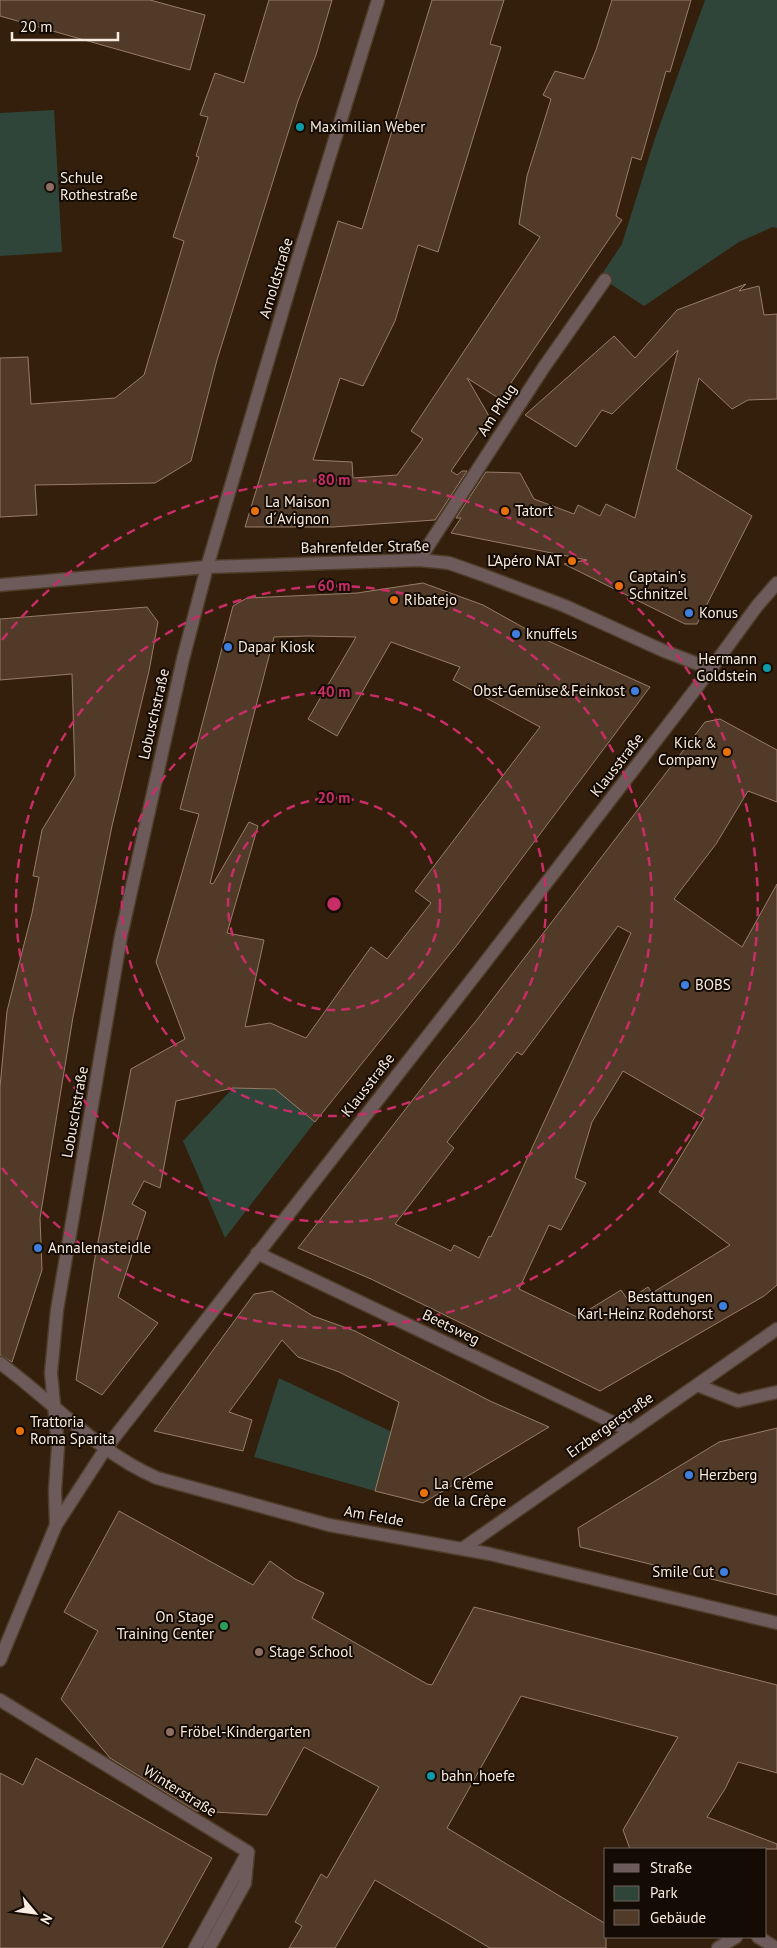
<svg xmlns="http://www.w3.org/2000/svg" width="777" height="1948" font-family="'PT Sans',sans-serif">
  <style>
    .green { fill: #30453a }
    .building { fill: #513b28; stroke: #977d68; fill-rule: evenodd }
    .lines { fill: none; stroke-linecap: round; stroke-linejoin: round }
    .service-casing { stroke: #4f3c29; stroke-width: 15 }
    .minor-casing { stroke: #4f3c29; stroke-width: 15 }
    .service { stroke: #6d5b5c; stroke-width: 12 }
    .minor { stroke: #6d5b5c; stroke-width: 12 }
    .ring { fill: none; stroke: #c82d68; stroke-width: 2.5; stroke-dasharray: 9 6 }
    .culture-dot { fill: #0f9aa8; stroke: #140b04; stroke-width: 2 }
    .education-dot { fill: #8d6e63; stroke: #140b04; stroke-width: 2 }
    .food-dot { fill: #e8710a; stroke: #140b04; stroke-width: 2 }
    .shop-dot { fill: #3f7fe0; stroke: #140b04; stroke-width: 2 }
    .leisure-dot { fill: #2e9e5b; stroke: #140b04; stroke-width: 2 }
    .labels { text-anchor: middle; stroke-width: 4; stroke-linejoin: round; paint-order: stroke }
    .poi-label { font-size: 15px; fill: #f9ebdf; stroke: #140b04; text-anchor: start }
    .street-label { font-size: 15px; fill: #f9ebdf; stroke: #140b04 }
    .centre { fill: #c82d68; stroke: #140b04; stroke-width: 2.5 }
    .ring-label { font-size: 15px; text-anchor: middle; font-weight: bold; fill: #c82d68; stroke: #140b04; stroke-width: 4; stroke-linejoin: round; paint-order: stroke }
  </style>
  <rect width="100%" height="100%" fill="#331f0b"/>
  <path class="green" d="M 705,0 L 777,0 L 777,228 L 773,227 L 739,242 L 644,306 L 600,277 L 622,244 L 654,141 Z
    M 54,110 L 62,252 L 0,256 L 0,113 Z
    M 233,1088 L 282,1090 L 315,1122 L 225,1238 L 183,1141 Z
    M 279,1378 L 392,1432 L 375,1491 L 254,1457 Z"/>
  <path class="building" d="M 0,0 L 150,0 L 205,15 L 190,70 L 0,16 Z
    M 269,0 L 332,0 L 316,55 L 298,101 L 217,360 L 191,461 L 155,483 L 35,485 L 37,515 L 0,517 L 0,358 L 28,357 L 31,404 L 115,398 L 144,375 L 184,241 L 173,237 L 199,157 L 196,156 L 208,117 L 200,115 L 215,73 L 244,83 Z
    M 432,0 L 504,0 L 490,44 L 501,47 L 438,252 L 418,245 L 395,321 L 363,386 L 340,378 L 313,460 L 352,462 L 353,478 L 397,475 L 423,439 L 411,431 L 540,237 L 519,224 L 527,176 L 551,99 L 543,95 L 555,71 L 584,79 L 596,50 L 612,0 L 691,0 L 670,72 L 666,71 L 641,160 L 632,157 L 616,216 L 622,220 L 500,399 L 467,378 L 489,416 L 451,471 L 457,475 L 462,471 L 467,471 L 435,520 L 333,527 L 245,527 L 338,221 L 362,229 Z
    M 746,284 L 739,291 L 759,286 L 764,315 L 777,314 L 777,399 L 748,400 L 732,409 L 699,378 L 676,469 L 752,516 L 697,624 L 685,624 L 564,564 L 587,560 L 451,533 L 461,518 L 456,518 L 486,472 L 520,473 L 534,499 L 574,514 L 578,505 L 600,516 L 606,504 L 635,518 L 678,350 L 612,414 L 602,410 L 576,447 L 525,415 L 614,336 L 635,358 L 677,310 Z
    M 423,583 L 483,605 L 544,639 L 650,687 L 457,945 L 315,1122 L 275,1089 L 233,1088 L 176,1101 L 160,1188 L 144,1181 L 132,1204 L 146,1212 L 118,1297 L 158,1323 L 102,1395 L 76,1380 L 94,1263 L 131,1069 L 185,1039 L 156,962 L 199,814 L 180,809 L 233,606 L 247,598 L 357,593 ZM 307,636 L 356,637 L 308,719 L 337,736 L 391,642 L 460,667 L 453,680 L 540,727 L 415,891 L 431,903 L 387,959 L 371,947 L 306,1038 L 270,1023 L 245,1027 L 264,940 L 227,933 L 258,826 L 249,822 L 213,884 L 210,883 L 274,637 Z
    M 147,607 L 158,622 L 149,671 L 112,826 L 73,1017 L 40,1218 L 42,1270 L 12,1362 L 0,1355 L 0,1087 L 7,1011 L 32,913 L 39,877 L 33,876 L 42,830 L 75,776 L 72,674 L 0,680 L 0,619 Z
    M 720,719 L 777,750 L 777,802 L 748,791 L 716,844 L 674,899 L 742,947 L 777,884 L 777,1285 L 764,1296 L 600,1391 L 371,1279 L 298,1248 L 442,1062 L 476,1021 L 705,722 ZM 618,926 L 631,933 L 491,1237 L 489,1236 L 479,1258 L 454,1245 L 451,1251 L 395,1224 L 454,1148 L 447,1142 L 517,1052 L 522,1055 ZM 623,1071 L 704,1118 L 659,1192 L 730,1245 L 652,1293 L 648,1287 L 628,1300 L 621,1290 L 577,1317 L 519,1289 L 549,1225 L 561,1230 L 586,1183 L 575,1178 L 592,1122 Z
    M 272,1291 L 313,1316 L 355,1331 L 490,1401 L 549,1427 L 423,1503 L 375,1491 L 399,1402 L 339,1372 L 298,1357 L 282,1340 L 229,1412 L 252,1420 L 243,1451 L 154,1431 L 254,1294 Z
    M 777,1428 L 777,1595 L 580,1547 L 578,1528 L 719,1442 Z
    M 119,1511 L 253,1585 L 270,1561 L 295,1579 L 324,1593 L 312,1618 L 427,1684 L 432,1685 L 474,1607 L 777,1685 L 777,1773 L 738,1762 L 725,1789 L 707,1817 L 777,1844 L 777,1849 L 630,1849 L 623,1830 L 678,1737 L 521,1696 L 447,1828 L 606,1924 L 606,1948 L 490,1948 L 375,1880 L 335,1948 L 289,1948 L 302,1926 L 295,1922 L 321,1874 L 327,1878 L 379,1787 L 304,1747 L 267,1815 L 196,1811 L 110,1758 L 61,1699 L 98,1631 L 64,1612 Z
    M 36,1758 L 212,1858 L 162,1948 L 0,1948 L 0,1773 L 23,1785 Z"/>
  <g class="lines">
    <g class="service-casing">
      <path id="service" d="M 697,1385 L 738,1401 L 777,1392
        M 758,1937 L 776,1948
        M 209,1948 L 245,1883 L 248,1852
        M 718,1948 L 736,1937"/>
    </g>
    <g class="minor-casing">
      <path id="minor" d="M 419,560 L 544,367 L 605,280
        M 0,585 L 207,567 L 419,560 L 449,563 L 483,575 L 565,606 L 664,651 L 711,669
        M 257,1253 L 631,1431
        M 0,1363 C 52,1401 97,1452 157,1478 L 329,1525 L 490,1554 L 777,1623
        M 56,1525 L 106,1448 L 480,969 L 711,669 L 757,606 L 777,583
        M 462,1549 L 777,1329
        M 0,1660 L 56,1525 L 55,1490 L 58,1447 L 51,1373 L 57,1310 L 121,936 L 183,659 L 207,567 L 297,262 L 378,0
        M 0,1700 L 248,1852 L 195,1948"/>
    </g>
    <use href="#service" class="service"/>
    <use href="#minor" class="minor"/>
  </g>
  <g class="ring">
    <circle cx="334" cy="904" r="106"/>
    <circle cx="334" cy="904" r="212"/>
    <circle cx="334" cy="904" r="318"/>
    <path d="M2 640A424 424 0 1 1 2 1168"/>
  </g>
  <g class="culture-dot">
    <circle cx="300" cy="127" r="5"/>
    <circle cx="767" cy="668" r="5"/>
    <circle cx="431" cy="1776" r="5"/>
  </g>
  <g class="education-dot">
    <circle cx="50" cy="187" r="5"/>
    <circle cx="259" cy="1652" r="5"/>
    <circle cx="170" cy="1732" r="5"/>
  </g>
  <g class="food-dot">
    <circle cx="255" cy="511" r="5"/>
    <circle cx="505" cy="511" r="5"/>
    <circle cx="572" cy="561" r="5"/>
    <circle cx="619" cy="586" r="5"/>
    <circle cx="394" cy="600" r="5"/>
    <circle cx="727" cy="752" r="5"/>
    <circle cx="20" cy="1431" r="5"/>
    <circle cx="424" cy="1493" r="5"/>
  </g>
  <g class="shop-dot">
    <circle cx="689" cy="613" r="5"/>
    <circle cx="516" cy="634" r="5"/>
    <circle cx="228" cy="647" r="5"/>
    <circle cx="635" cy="691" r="5"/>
    <circle cx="685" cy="985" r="5"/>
    <circle cx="38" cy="1248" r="5"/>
    <circle cx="723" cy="1306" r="5"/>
    <circle cx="689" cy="1475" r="5"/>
    <circle cx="724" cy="1572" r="5"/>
  </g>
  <circle class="leisure-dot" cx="224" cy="1626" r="5"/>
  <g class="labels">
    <g class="poi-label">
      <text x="310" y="132">Maximilian Weber</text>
      <text x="60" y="183">Schule<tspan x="60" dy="17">Rothestraße</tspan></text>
      <text x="265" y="507">La Maison<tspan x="265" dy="17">d´Avignon</tspan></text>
      <text x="515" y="516">Tatort</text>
      <text x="562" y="566" text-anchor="end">L’Apéro NAT</text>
      <text x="629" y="582">Captain's<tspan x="629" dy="17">Schnitzel</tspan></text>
      <text x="404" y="605">Ribatejo</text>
      <text x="699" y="618">Konus</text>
      <text x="526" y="639">knuffels</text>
      <text x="238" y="652">Dapar Kiosk</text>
      <text x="757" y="664" text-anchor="end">Hermann<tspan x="757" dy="17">Goldstein</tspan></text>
      <text x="625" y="696" text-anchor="end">Obst-Gemüse&amp;Feinkost</text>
      <text x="717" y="748" text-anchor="end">Kick &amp;<tspan x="717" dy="17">Company</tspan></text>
      <text x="695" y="990">BOBS</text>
      <text x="48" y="1253">Annalenasteidle</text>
      <text x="713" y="1302" text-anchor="end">Bestattungen<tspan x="713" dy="17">Karl-Heinz Rodehorst</tspan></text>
      <text x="30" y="1427">Trattoria<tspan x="30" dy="17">Roma Sparita</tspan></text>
      <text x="699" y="1480">Herzberg</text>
      <text x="434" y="1489">La Crème<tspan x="434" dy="17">de la Crêpe</tspan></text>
      <text x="714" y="1577" text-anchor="end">Smile Cut</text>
      <text x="214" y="1622" text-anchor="end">On Stage<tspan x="214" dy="17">Training Center</tspan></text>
      <text x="269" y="1657">Stage School</text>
      <text x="180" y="1737">Fröbel-Kindergarten</text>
      <text x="441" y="1781">bahn_hoefe</text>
    </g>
    <g class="street-label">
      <text transform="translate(276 278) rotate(-73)" y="5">Arnoldstraße</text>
      <text transform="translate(497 410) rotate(-57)" y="5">Am Pflug</text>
      <text transform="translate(365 547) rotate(-1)" y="5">Bahrenfelder Straße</text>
      <text transform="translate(154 714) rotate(-77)" y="5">Lobuschstraße</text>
      <text transform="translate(617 765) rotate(-52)" y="5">Klausstraße</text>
      <text transform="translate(368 1085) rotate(-52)" y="5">Klausstraße</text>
      <text transform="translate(75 1112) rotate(-80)" y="5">Lobuschstraße</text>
      <text transform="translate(451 1327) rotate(26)" y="5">Beetsweg</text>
      <text transform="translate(610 1425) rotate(-35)" y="5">Erzbergerstraße</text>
      <text transform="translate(374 1516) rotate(10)" y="5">Am Felde</text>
      <text transform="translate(180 1791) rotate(32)" y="5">Winterstraße</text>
    </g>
  </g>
  <circle cx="334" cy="904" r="8" class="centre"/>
  <g class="ring-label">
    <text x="334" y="485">80 m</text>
    <text x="334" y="591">60 m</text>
    <text x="334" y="697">40 m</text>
    <text x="334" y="803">20 m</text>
  </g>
  <rect x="604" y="1848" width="162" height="90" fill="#140b04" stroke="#70655c"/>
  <rect x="614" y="1864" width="25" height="8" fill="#6d5b5c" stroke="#70655c"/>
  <text x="650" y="1873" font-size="15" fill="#f9ebdf">Straße</text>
  <rect x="614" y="1886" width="25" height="15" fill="#30453a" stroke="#70655c"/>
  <text x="650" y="1898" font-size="15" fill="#f9ebdf">Park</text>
  <rect x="614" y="1910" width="25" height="15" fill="#513b28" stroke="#70655c"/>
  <text x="650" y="1923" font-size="15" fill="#f9ebdf">Gebäude</text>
  <g transform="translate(35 1913) rotate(119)" stroke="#140b04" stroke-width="4" paint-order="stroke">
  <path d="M0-4L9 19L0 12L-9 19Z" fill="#f9ebdf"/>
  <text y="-8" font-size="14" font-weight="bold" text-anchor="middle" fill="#f9ebdf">N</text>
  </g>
  <path d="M12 32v8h106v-8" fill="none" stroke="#f9ebdf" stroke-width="2.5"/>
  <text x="20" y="32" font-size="15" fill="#f9ebdf" stroke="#140b04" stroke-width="4" paint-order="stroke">20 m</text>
</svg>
